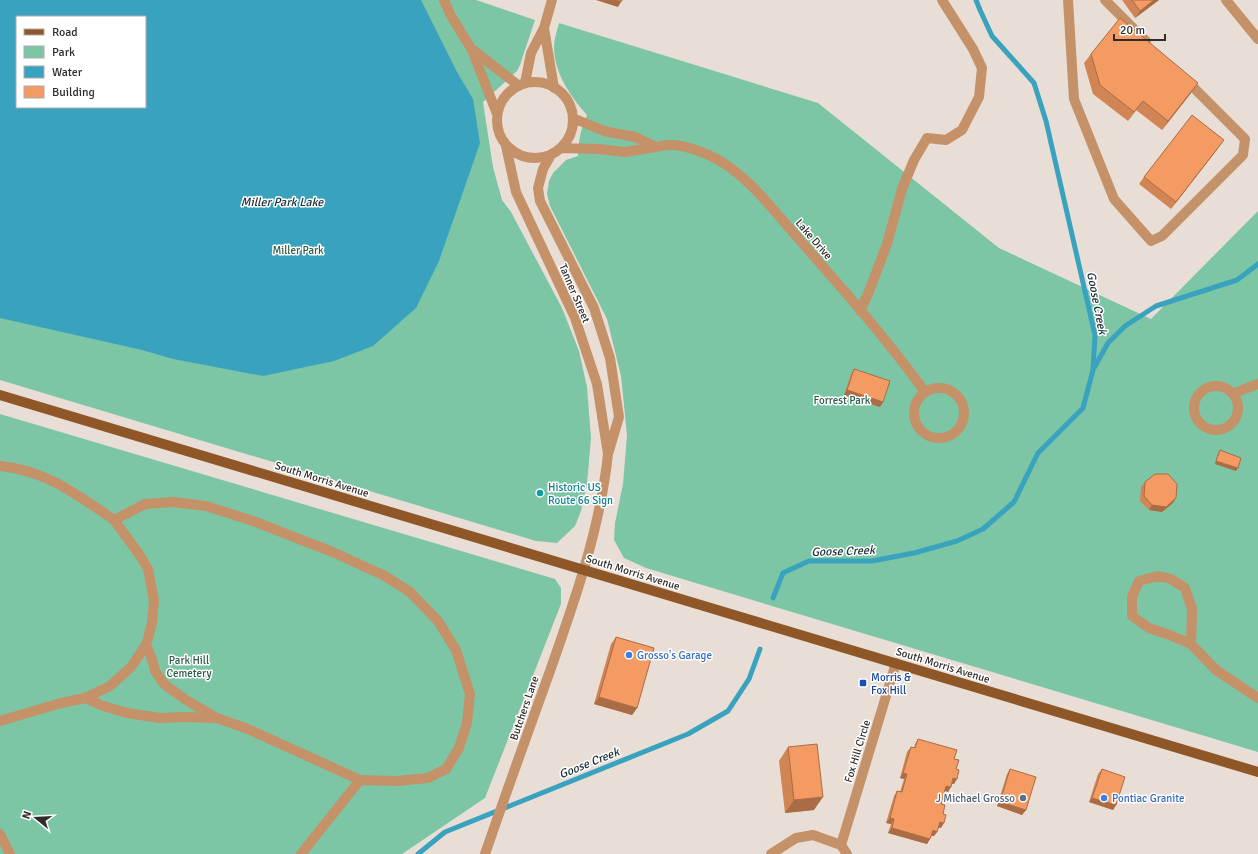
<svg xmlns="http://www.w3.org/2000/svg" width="1258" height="854" font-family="Signika,sans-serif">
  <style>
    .green { fill: #7cc6a5; fill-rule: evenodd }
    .water { fill: #39a3bf; fill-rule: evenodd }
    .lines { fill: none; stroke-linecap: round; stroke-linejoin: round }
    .stream { stroke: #39a3bf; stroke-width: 5 }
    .minor { stroke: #c59168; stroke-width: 10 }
    .major { stroke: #8f5727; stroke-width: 10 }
    .wall { fill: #d18554 }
    .shaded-wall { fill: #aa6c45 }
    .building { fill: #f39b62; stroke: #aa6c45 }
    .culture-dot { fill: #0f9aa8; stroke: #fff; stroke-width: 1.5 }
    .shop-dot { fill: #3f7fe0; stroke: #fff; stroke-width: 1.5 }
    .transit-dot { fill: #1a4fb4; stroke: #fff; stroke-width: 1.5 }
    .service-dot { fill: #5c6f8a; stroke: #fff; stroke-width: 1.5 }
    .labels { text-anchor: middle; stroke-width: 3; stroke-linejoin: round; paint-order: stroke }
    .street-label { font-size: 11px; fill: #312c2a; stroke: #fff }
    .park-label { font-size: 11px; fill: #2b5c47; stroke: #fff }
    .culture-label { font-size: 11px; fill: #0d838f; stroke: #fff; text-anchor: start }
    .shop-label { font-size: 11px; fill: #366cbe; stroke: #fff; text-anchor: start }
    .transit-label { font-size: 11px; fill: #164399; stroke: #fff; text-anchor: start }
    .service-label { font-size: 11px; fill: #4e5e75; stroke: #fff; text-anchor: end }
    .water-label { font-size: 12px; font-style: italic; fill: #172e35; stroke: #fff }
  </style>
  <rect width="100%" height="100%" fill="#e9ded6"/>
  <path class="green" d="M 0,0 L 476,0 L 535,20 L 520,65 L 517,71 L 483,102 L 493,167 L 502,200 L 511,212 L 562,308 L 579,351 L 587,387 L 591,438 L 587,484 L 581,511 L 575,526 L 557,543 L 536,541 L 0,380 ZM 17,17 L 145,17 L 145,107 L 17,107 Z
    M 559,23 L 818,103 L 999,248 L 1151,319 L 1258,211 L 1258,752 L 646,568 L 624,558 L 614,540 L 615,523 L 623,484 L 627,435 L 621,376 L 607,319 L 550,206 L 547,194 L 549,181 L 553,173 L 566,160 L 578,156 C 579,139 580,131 587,115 C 571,97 554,73 554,47 C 554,39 557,31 559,23 Z
    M 0,414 L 555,579 L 561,588 L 561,604 L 485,798 L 402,854 L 0,854 Z"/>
  <path class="water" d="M 0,0 L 421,0 L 457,72 L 473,99 L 480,143 L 439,261 L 416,308 L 373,346 L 334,361 L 263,376 L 173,359 L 142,350 L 0,318 ZM 17,17 L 145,17 L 145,107 L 17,107 Z"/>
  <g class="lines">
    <path class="stream" d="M 1094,368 L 1108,343 L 1125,326 L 1156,306 L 1237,280 L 1258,264
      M 773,598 L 783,573 L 809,561 L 872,561 L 914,553 L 957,541 L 983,529 L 1014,502 L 1038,453 L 1083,408 L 1093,370 L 1095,335 L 1046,121 L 1034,83 L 992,36 L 980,10 L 976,0
      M 418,854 L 445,832 L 688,734 L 728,711 L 749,679 L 760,649"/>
    <path class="minor" d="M 444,0 L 450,14 L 472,50 L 497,114
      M 1068,0 L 1074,99 L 1114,199 L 1151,241 L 1162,236 L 1243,155 L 1245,139 L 1185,79
      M 1105,0 L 1146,41
      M 1226,0 L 1258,39
      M 544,28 L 554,88
      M 473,50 L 519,86
      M497 120a38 38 0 1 1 76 0a38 38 0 1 1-76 0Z
      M 525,83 L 531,53 L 544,28 L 552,0
      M 506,146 L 516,192 L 575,318 L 597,384 L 608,454 L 619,417 L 610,358 L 594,308 L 540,201 L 538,188 L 543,169 L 551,155
      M 656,147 C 660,146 666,145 671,145 C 686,145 709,154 722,162 C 752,181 774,211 797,237 C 842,288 886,338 925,392
      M 561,148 L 598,149 L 625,152 L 656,147 L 635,137 L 604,131 L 573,118
      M 860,311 L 868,294 L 887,244 L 902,189 L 914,160 L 927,138 L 946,140 L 962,130 L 979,97 L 982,68 L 973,49 L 942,0
      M1194 408a22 22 0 1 1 44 0a22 22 0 1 1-44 0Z
      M914 413a25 25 0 1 1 50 0a25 25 0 1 1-50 0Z
      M 1233,394 L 1247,388 L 1258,384
      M 0,466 C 45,470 78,495 114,520 L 145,504 L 173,502 L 206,506 L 253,521 L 335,553 L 385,576 L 410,592 L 438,621 L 456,650 L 470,694 L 467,723 L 459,748 L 446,769 L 428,778 L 397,781 L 360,780 L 301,854
      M 1191,644 L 1192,609 L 1185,588 L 1171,579 L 1158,576 L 1139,581 L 1132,597 L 1132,616 L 1149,628 L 1167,634 L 1191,644 L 1216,670 L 1258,698
      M 146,645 L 152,659 L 155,671 L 164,684 L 186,700 L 217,718 L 248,729 L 360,780
      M 85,698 L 103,706 L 127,713 L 160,718 L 184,717 L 216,718
      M 0,721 L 61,703 L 85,698 L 110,686 L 131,667 L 146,645 L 152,623 L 154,601 L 148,569 L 139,554 L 114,520
      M 0,834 L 10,854
      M 841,845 L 896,663
      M 485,854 C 506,793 528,732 550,671 C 575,600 600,529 608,454
      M 771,854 L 796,838 L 813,835 L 841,845 L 847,854"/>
    <path class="major" d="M 0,395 L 1258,772"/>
  </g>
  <path class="wall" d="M 1122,0 L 1159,0 L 1135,18 Z
    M 1091,54 L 1191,93 L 1162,130 L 1136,110 L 1128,121 L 1093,94 L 1084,63 Z
    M 1219,147 L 1171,209 L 1139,184 L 1144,177 Z
    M 854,369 L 883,402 L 880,407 L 844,395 L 851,374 Z
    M 1220,450 L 1236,471 L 1215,464 L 1218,453 Z
    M 1145,482 L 1173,503 L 1162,512 L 1149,510 L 1140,501 L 1141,487 Z
    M 616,637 L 637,708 L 632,715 L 594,704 L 611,644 Z
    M 918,739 L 954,759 L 956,769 L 954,784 L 952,784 L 948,792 L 945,791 L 941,804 L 943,814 L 941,828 L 938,828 L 937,832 L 934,836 L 931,836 L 927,844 L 888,833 L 891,824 L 886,823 L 894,796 L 897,791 L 900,792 L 904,779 L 900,778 L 907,752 L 911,747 L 914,748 L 915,744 Z
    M 788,747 L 814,810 L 785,813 L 779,761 Z
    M 1010,769 L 1026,810 L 1022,815 L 997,806 L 1007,774 Z
    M 1102,769 L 1116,805 L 1113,810 L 1089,802 L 1098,774 Z"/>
  <path class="shaded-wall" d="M 596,0 L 615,0 L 621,2 L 618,7 Z
    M 1154,0 L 1159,0 L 1135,18 L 1140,11 Z
    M 1198,83 L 1191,93 L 1162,130 L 1168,121 Z
    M 1143,101 L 1136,110 L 1128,121 L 1134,112 Z
    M 1224,140 L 1219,147 L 1171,209 L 1176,202 Z
    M 847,390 L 883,402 L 880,407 L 844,395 Z
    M 1216,461 L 1238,468 L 1236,471 L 1215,464 Z
    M 1176,498 L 1173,503 L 1162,512 L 1149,510 L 1152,505 Z
    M 599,697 L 637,708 L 632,715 L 594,704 Z
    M 903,773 L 907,774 L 904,779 L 900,778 Z
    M 953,778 L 957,779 L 954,784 L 950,783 Z
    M 946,786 L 951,787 L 948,792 L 943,790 Z
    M 823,797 L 814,810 L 785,813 L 794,800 Z
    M 1092,798 L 1116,805 L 1113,810 L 1089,802 Z
    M 1000,802 L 1026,810 L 1022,815 L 997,806 Z
    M 890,818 L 894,819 L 891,824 L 886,823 Z
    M 940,822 L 944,823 L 941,828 L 936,827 Z
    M 892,828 L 930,839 L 927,844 L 888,833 Z
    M 933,830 L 937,832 L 934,836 L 930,835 Z"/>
  <path class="building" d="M 615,0 L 622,0 L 621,2 Z
    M 1132,0 L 1154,0 L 1140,11 Z
    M 1120,18 L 1198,83 L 1168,121 L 1143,101 L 1134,112 L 1100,85 L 1091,54 Z
    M 1192,115 L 1224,140 L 1176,202 L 1144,177 Z
    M 854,369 L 890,381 L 883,402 L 847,390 Z
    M 1220,450 L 1241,458 L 1238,468 L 1216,461 Z
    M 1155,474 L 1168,474 L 1177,484 L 1176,498 L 1166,507 L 1152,505 L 1144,496 L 1145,482 Z
    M 616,637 L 654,648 L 637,708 L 599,697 Z
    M 918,739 L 957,750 L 954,759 L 959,760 L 956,769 L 959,770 L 957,779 L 953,778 L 951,787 L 946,786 L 941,804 L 945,805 L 943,814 L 946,815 L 944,823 L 940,822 L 937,832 L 933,830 L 930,839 L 892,828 L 894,819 L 890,818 L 897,791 L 902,792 L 907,774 L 903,773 L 911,747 L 915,748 Z
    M 817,744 L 823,797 L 794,800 L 788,747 Z
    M 1010,769 L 1036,777 L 1026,810 L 1000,802 Z
    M 1102,769 L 1125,777 L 1116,805 L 1092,798 Z"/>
  <circle class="culture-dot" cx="540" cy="493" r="4"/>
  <g class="shop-dot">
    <circle cx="629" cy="655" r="4"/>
    <circle cx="1104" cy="798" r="4"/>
  </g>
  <rect class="transit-dot" x="859" y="679" width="8" height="8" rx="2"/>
  <circle class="service-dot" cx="1023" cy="798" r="4"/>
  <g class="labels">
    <g class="street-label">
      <text transform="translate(814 239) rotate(49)" y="4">Lake Drive</text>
      <text transform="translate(575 293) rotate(67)" y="4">Tanner Street</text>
      <text transform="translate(322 479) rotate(17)" y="4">South Morris Avenue</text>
      <text transform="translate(633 572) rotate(17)" y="4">South Morris Avenue</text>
      <text transform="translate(943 665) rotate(17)" y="4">South Morris Avenue</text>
      <text transform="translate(524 708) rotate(-71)" y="4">Butchers Lane</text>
      <text transform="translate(857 751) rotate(-73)" y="4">Fox Hill Circle</text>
    </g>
    <g class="park-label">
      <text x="298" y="254">Miller Park</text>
      <text x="842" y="404">Forrest Park</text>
      <text x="189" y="664">Park Hill<tspan x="189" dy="13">Cemetery</tspan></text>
    </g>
    <g class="culture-label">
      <text x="548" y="491">Historic US<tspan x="548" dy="13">Route 66 Sign</tspan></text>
    </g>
    <g class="shop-label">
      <text x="637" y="659">Grosso's Garage</text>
      <text x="1112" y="802">Pontiac Granite</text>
    </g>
    <g class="transit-label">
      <text x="871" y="681">Morris &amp;<tspan x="871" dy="13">Fox Hill</tspan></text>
    </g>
    <g class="service-label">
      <text x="1015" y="802">J Michael Grosso</text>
    </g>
    <g class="water-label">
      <text x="282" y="206">Miller Park Lake</text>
      <text transform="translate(1097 303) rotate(79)" y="4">Goose Creek</text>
      <text transform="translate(843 551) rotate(-2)" y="4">Goose Creek</text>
      <text transform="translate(589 763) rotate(-22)" y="4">Goose Creek</text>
    </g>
  </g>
  <rect x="16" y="16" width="130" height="92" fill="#ffffff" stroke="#adabaa"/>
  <rect x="24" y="29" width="20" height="6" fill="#8f5727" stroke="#adabaa"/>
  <text x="52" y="36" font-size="12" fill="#312c2a">Road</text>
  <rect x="24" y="46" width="20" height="12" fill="#7cc6a5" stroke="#adabaa"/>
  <text x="52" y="56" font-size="12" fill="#312c2a">Park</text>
  <rect x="24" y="66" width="20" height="12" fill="#39a3bf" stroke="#adabaa"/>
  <text x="52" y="76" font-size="12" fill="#312c2a">Water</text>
  <rect x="24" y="86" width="20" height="12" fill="#f39b62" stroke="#adabaa"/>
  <text x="52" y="96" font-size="12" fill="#312c2a">Building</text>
  <g transform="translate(36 818) rotate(288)" stroke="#ffffff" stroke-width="3" paint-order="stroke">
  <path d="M0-3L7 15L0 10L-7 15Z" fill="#312c2a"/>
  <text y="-6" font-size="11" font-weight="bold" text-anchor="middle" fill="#312c2a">N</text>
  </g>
  <path d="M1114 34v6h51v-6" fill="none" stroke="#312c2a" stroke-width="2"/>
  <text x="1120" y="34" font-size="12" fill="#312c2a" stroke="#ffffff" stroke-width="3" paint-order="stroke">20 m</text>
</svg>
